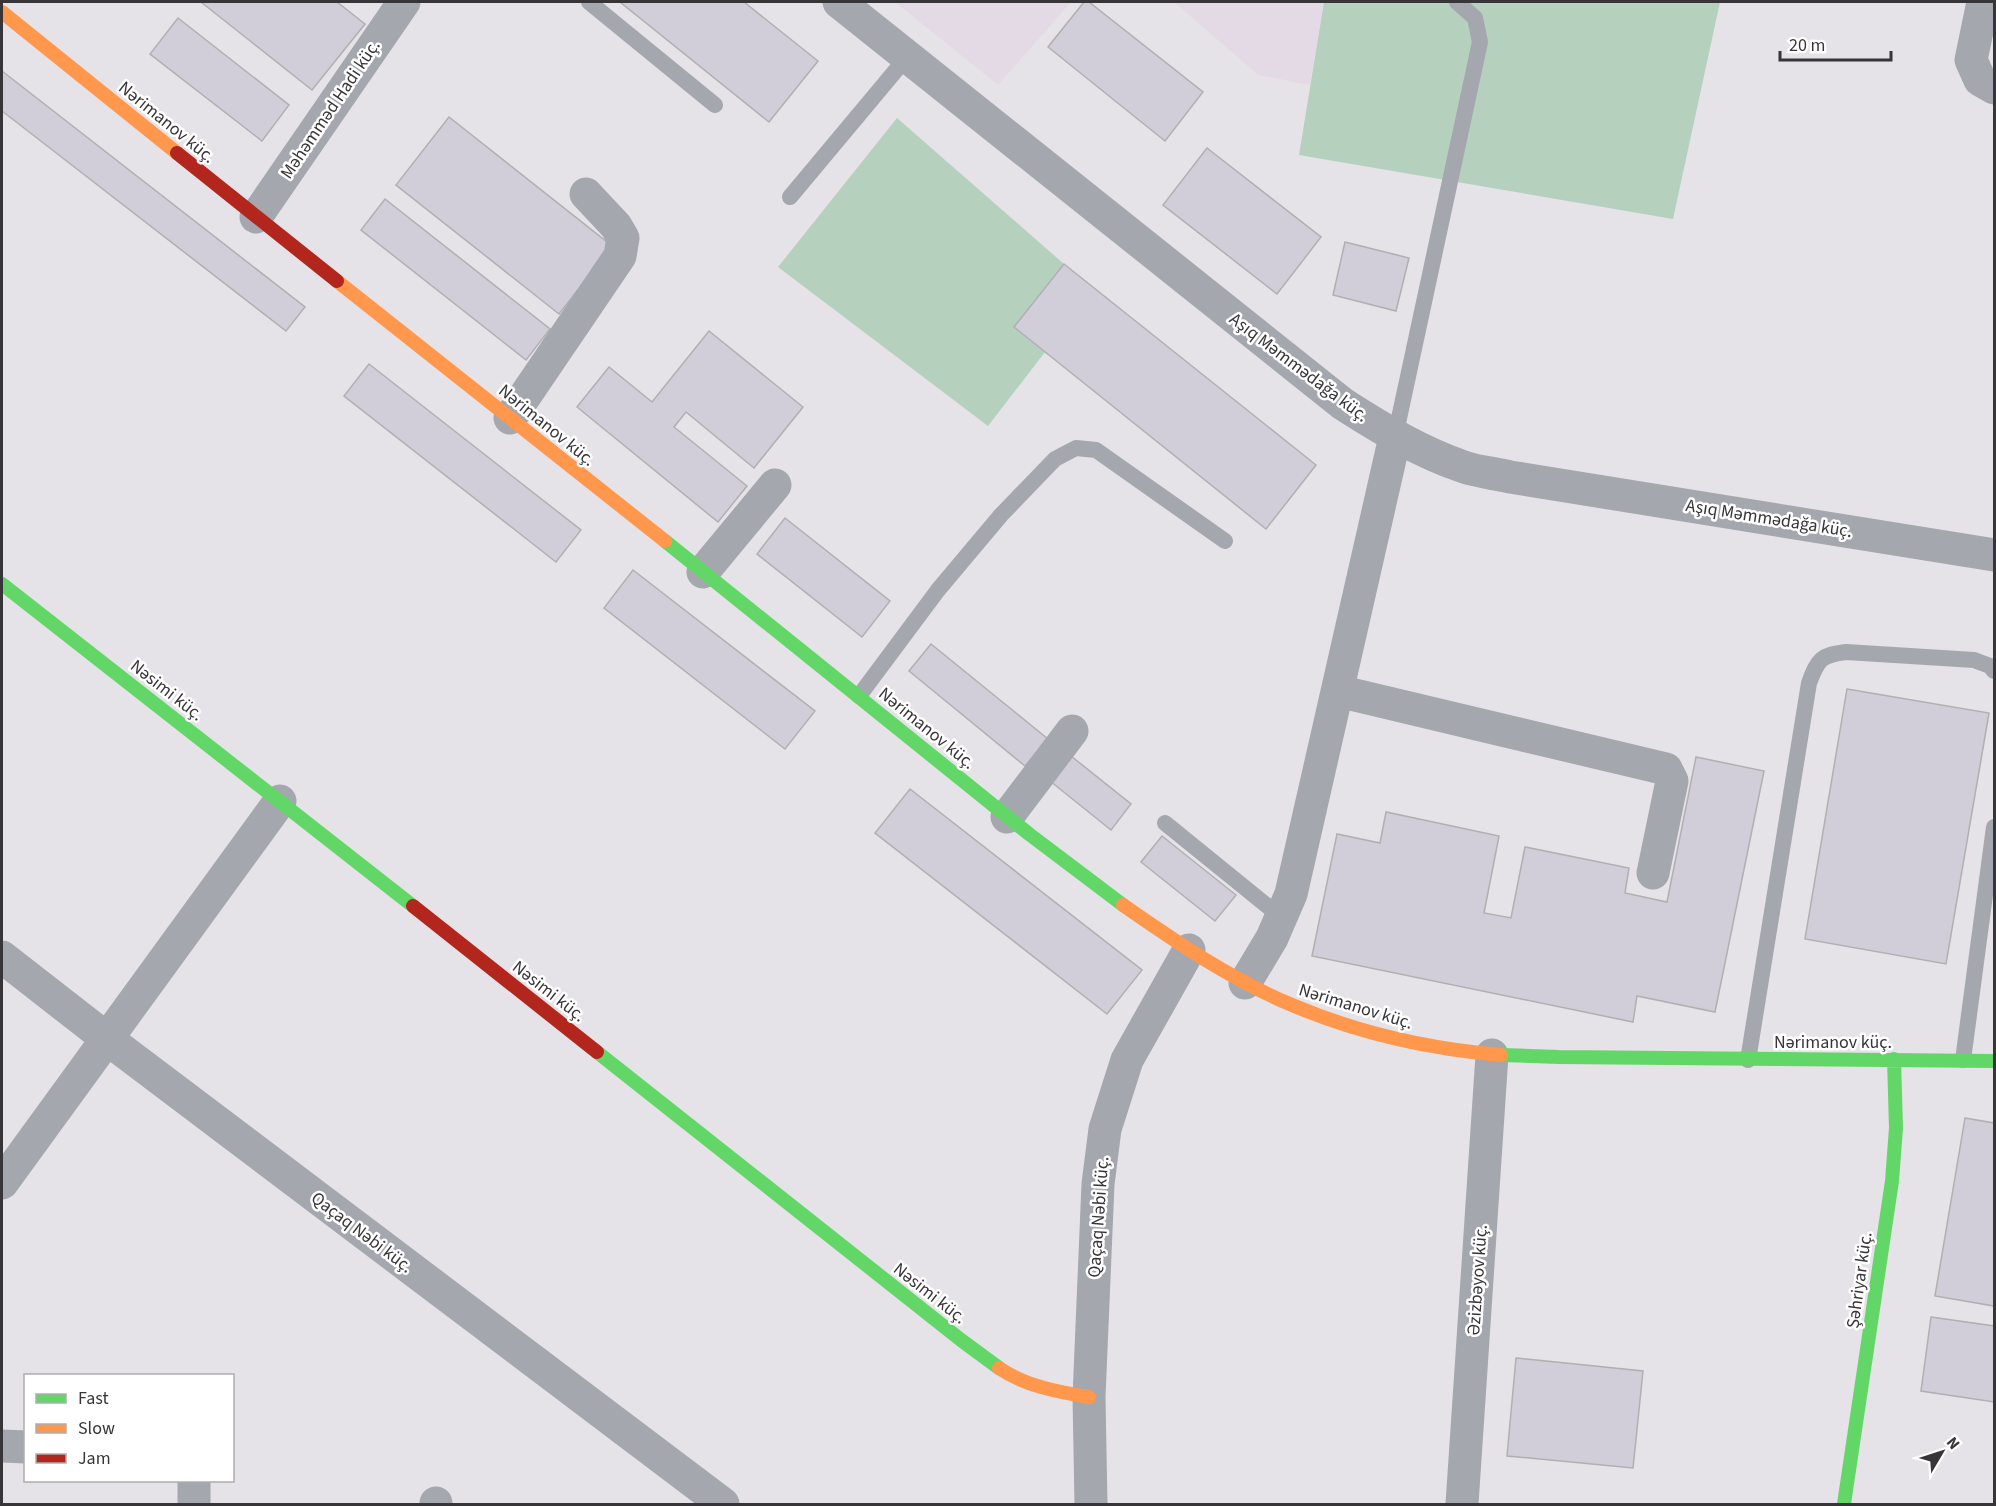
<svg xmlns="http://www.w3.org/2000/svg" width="1996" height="1506" font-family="'Source Sans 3',sans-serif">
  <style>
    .education { fill: #e4dae6 }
    .green { fill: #b5d0bd }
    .building { fill: #d2ced9; stroke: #b1afb2; stroke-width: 1.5 }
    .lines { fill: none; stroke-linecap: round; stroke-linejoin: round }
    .lane { stroke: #a4a7ae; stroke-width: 16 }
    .street { stroke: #a4a7ae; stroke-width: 33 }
    .fast { stroke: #63d668; stroke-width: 14 }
    .slow { stroke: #ff974d; stroke-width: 14 }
    .jam { stroke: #b3261e; stroke-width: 14 }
    .labels { text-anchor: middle; stroke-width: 5; stroke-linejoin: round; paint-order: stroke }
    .street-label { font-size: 18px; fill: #373538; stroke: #fff }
  </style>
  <rect width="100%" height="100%" fill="#e5e3e7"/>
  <path class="education" d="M 895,2 L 1071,2 L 998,85 Z
    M 1174,2 L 1324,2 L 1310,85 L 1258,75 Z"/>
  <path class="green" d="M 1324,2 L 1720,2 L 1673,219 L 1299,155 Z
    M 897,118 L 1064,264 L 1014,327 L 1045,352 L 988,426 L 778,267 Z"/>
  <path class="building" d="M 201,2 L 337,2 L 365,24 L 312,90 Z
    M 620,2 L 744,2 L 818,61 L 769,122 Z
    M 1084,2 L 1089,2 L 1203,92 L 1165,141 L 1048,47 Z
    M 178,18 L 289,105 L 262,141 L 150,54 Z
    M 2,71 L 305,307 L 286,331 L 2,111 Z
    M 449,117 L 612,246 L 559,314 L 396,185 Z
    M 1207,148 L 1321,237 L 1277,294 L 1163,205 Z
    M 385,199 L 550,329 L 526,360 L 361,230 Z
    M 1345,242 L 1409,258 L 1396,311 L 1333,295 Z
    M 1064,264 L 1316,465 L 1266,529 L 1014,327 Z
    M 709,331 L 803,407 L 754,468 L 686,412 L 674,427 L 747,486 L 718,522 L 577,407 L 609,367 L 652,402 Z
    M 369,364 L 581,530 L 556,562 L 344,396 Z
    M 785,518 L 890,601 L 862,637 L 757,554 Z
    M 633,570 L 815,711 L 785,749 L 604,608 Z
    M 931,644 L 1048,739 L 1025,766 L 909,671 Z
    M 1847,689 L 1989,713 L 1946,964 L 1805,939 Z
    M 1071,756 L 1131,804 L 1111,830 L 1050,781 Z
    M 1696,757 L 1764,771 L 1715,1012 L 1637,996 L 1633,1022 L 1312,956 L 1337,834 L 1380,843 L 1386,812 L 1499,836 L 1484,913 L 1511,918 L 1525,847 L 1629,868 L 1625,893 L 1667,902 Z
    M 910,789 L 1142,970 L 1107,1014 L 875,833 Z
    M 1162,836 L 1236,895 L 1215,921 L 1141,862 Z
    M 1965,1118 L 1994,1123 L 1994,1306 L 1935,1296 Z
    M 1931,1317 L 1994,1326 L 1994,1402 L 1921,1391 Z
    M 1516,1358 L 1643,1371 L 1633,1468 L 1507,1456 Z"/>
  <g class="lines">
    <path class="lane" d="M 589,2 L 715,105
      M 790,197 L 907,57
      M 1395,437 L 1480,42 L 1475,18 L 1457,2
      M 859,696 L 938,590 L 1001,515 L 1055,459 L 1076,448 L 1096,450 L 1225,541
      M 1165,823 L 1281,917
      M 1748,1060 L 1809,683 C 1818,659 1821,655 1846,652 L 1974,660 L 1990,666 L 1994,671
      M 1963,1060 L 1994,827"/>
    <path class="street" d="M 839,2 L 1343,404 C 1382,429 1420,452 1464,467 C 1478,472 1494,473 1510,477 L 1994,555
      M 1983,2 L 1971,60 L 1980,80 L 1994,88
      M 256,217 L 404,2
      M 510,418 L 620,256 L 623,238 L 616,226 L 586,194
      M 703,572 L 775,485
      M 1338,691 L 1666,769 L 1672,781 L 1653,873
      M 1007,817 L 1072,731
      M 2,957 L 106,1038 L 723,1504
      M 1245,983 L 1272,938 L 1291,894 L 1395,437
      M 2,1183 L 280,801
      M 2,1446 L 26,1447
      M 436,1503 L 436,1504
      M 194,1504 L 194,1480
      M 1091,1504 L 1089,1397 L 1098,1184 L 1105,1129 L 1127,1060 L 1189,950
      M 1462,1504 L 1492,1055"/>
    <path class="fast" d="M 665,541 L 1029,834 L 1123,905
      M 2,584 L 413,906
      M 597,1052 L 961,1340 L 999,1368
      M 1501,1055 L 1559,1057 L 1994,1061
      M 1844,1504 L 1892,1181 L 1896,1128 L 1894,1059"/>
    <path class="slow" d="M 2,12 L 177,153
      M 337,281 L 665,541
      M 1123,905 C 1176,942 1232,980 1292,1005 C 1358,1033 1429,1049 1501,1055
      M 999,1368 C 1025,1386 1058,1392 1089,1397"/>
    <path class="jam" d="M 177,153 L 337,281
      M 413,906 L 597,1052"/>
  </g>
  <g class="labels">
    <g class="street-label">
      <text transform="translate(330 109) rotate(-56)" y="6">Məhəmməd Hadi küç.</text>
      <text transform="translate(167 122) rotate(39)" y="6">Nərimanov küç.</text>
      <text transform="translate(1299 367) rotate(37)" y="6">Aşıq Məmmədağa küç.</text>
      <text transform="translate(547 425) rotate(39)" y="6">Nərimanov küç.</text>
      <text transform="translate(1769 518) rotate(9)" y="6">Aşıq Məmmədağa küç.</text>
      <text transform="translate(167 690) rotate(38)" y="6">Nəsimi küç.</text>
      <text transform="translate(927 728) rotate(39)" y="6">Nərimanov küç.</text>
      <text transform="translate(549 991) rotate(38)" y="6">Nəsimi küç.</text>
      <text transform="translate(1356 1006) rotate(17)" y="6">Nərimanov küç.</text>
      <text x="1833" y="1048">Nərimanov küç.</text>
      <text transform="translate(1098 1217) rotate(-86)" y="6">Qaçaq Nəbi küç.</text>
      <text transform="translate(362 1232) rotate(37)" y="6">Qaçaq Nəbi küç.</text>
      <text transform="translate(1477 1280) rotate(-86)" y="6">Əzizbəyov küç.</text>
      <text transform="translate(1859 1280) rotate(-82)" y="6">Şəhriyar küç.</text>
      <text transform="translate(930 1293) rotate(38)" y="6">Nəsimi küç.</text>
    </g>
  </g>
  <rect width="1996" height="1506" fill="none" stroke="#373538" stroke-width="6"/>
  <rect x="24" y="1374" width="210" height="108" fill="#ffffff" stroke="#afaeaf" stroke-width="1.5"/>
  <rect x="36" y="1394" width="30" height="9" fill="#63d668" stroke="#afaeaf" stroke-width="1.5"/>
  <text x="78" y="1404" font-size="18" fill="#373538">Fast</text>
  <rect x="36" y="1424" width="30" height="9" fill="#ff974d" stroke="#afaeaf" stroke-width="1.5"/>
  <text x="78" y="1434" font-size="18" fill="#373538">Slow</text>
  <rect x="36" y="1454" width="30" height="9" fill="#b3261e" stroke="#afaeaf" stroke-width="1.5"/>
  <text x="78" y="1464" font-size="18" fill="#373538">Jam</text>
  <g transform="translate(1942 1452) rotate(51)" stroke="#ffffff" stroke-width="4.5" paint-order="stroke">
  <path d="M0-4.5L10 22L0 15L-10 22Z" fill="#373538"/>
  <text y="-9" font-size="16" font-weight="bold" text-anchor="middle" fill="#373538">N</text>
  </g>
  <path d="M1780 51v9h111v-9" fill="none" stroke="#373538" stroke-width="3"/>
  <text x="1789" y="51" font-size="18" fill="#373538" stroke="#ffffff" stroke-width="4.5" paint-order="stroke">20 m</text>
</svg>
